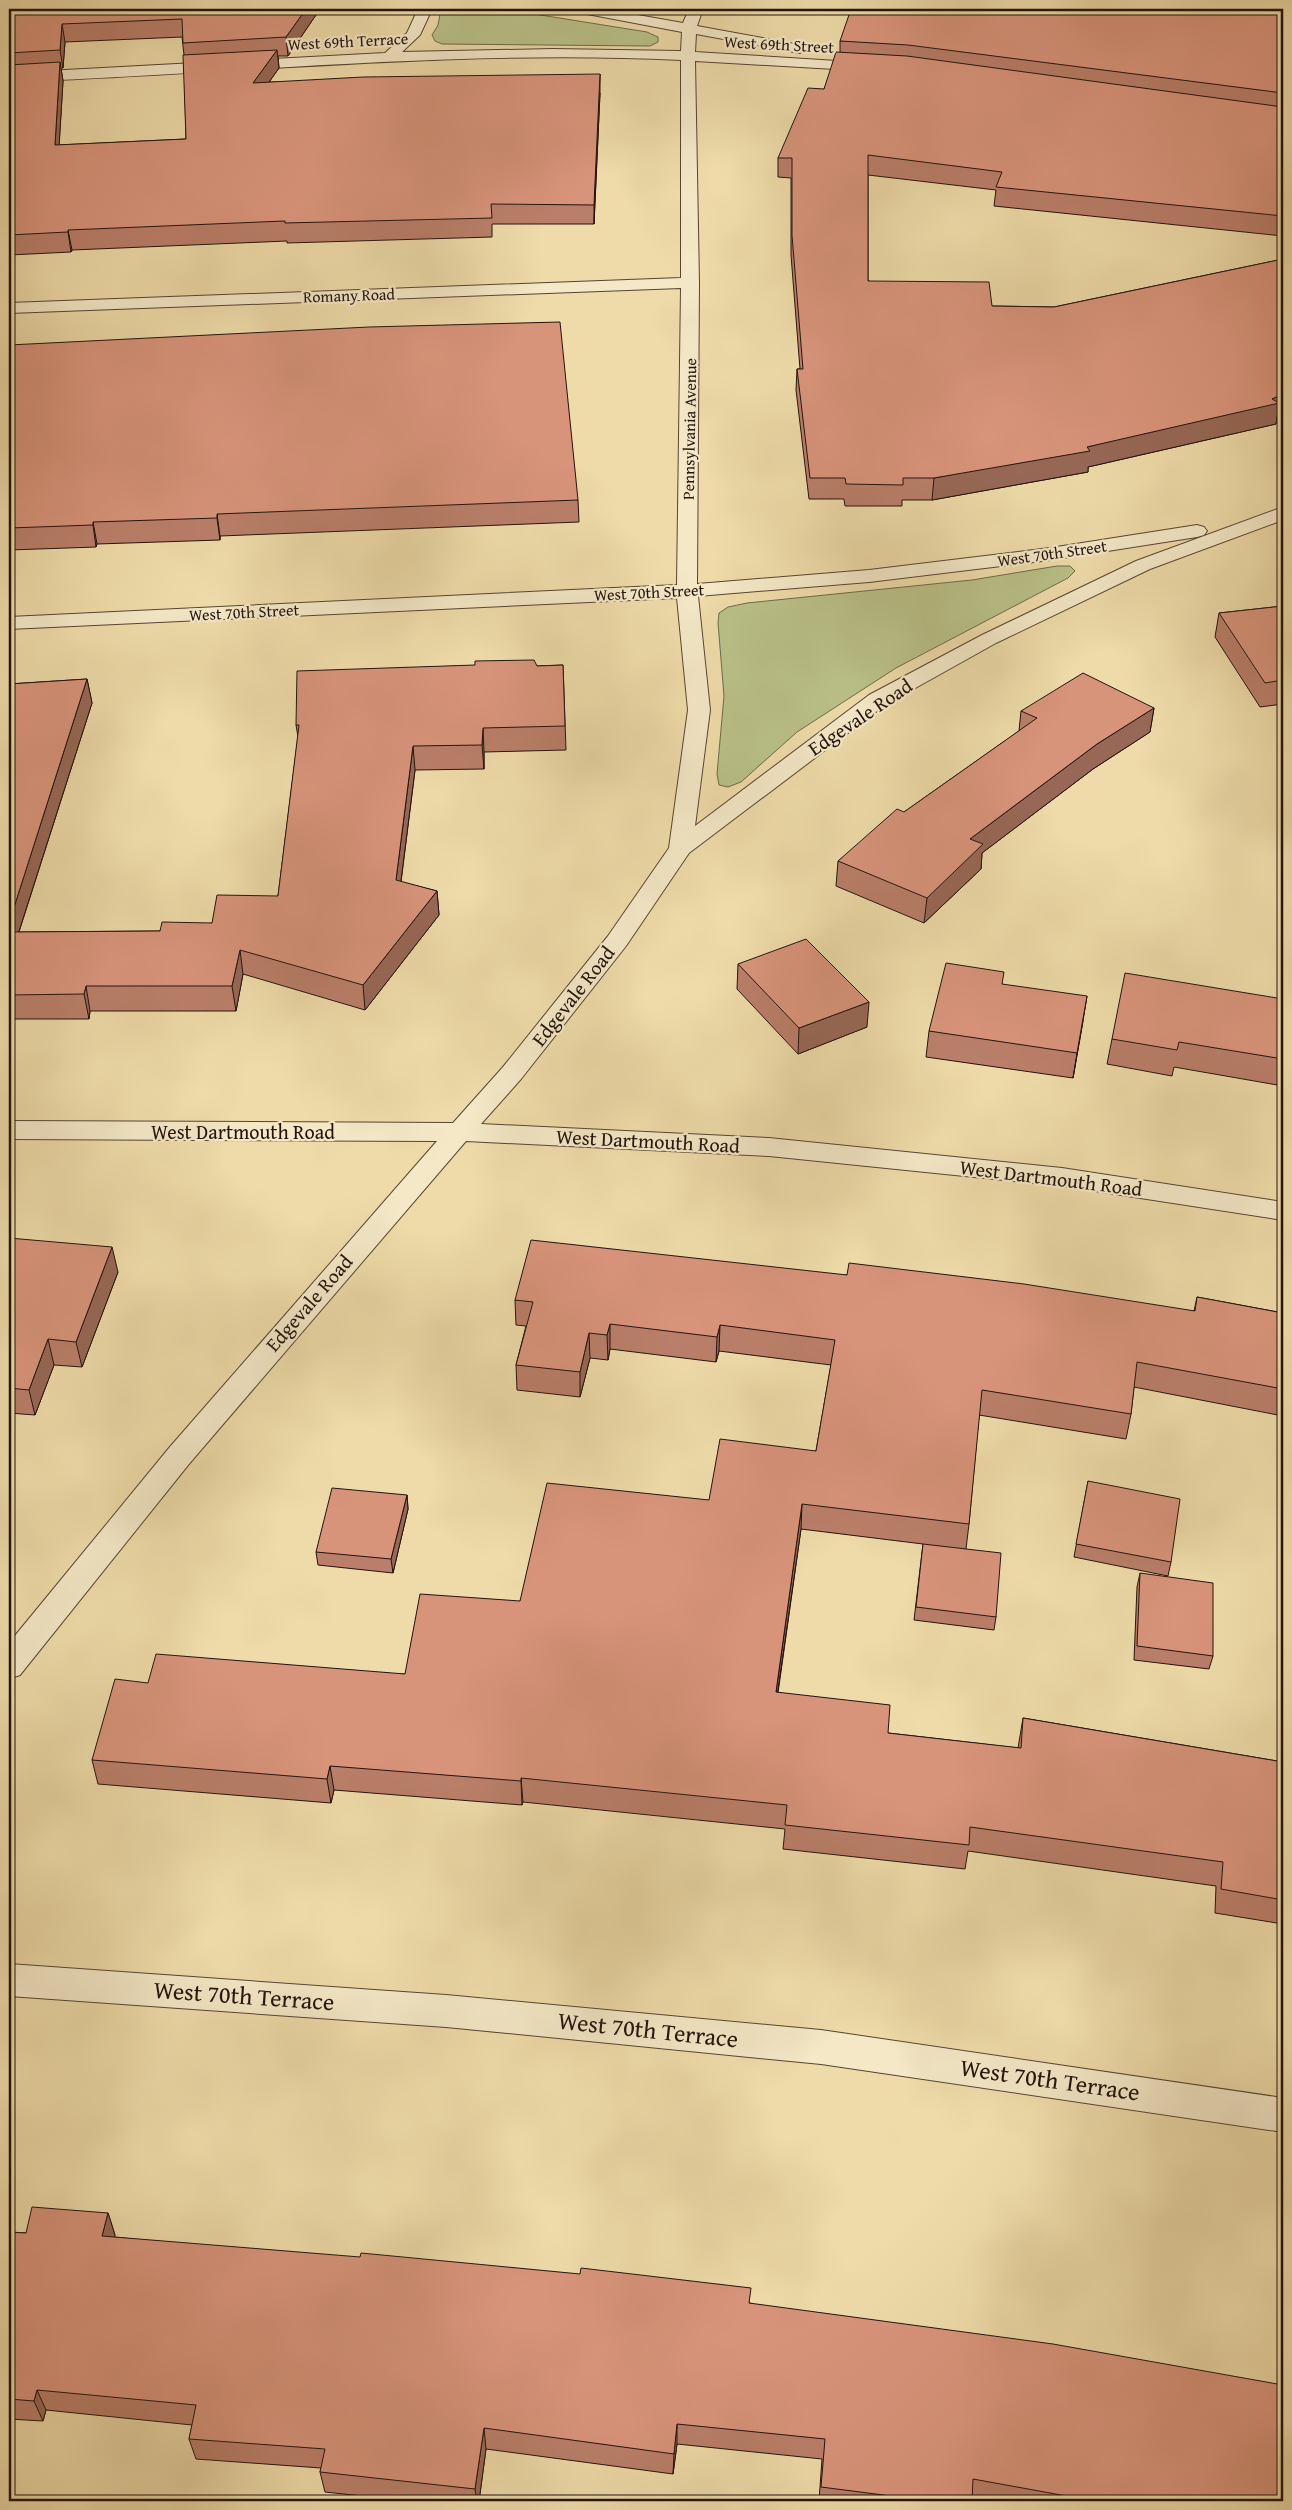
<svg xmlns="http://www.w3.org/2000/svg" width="1292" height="2510" font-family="'Gentium Book Plus',serif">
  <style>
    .green { fill: #b9c088; stroke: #6e6a4a }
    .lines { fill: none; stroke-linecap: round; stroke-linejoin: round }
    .minor-casing { stroke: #564533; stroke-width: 2 }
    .minor { fill: #f4e8c7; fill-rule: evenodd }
    .wall { fill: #ba7f6a; stroke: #23130c; fill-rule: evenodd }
    .shaded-wall { fill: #976856; stroke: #23130c }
    .building { fill: #d8947b; stroke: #23130c }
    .labels { text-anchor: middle; stroke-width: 4.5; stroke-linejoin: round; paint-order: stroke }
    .far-street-label { font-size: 16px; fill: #23130c; stroke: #f4e8c7 }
    .street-label { font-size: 20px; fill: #23130c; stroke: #f4e8c7 }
    .near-street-label { font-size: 24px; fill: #23130c; stroke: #f4e8c7 }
  </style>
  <rect width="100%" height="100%" fill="#eedba9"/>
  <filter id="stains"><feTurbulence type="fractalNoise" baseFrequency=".004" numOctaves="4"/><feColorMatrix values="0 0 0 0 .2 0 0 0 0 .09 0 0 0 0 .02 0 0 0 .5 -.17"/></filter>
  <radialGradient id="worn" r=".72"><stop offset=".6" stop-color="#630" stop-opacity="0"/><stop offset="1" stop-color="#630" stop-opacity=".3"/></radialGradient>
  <path class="green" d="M 441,9 L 503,9 L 647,32 L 658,37 L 658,42 L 650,46 L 442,44 L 435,41 L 432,35 L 438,25 Z
    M 1057,566 L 1070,566 L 1075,571 L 1068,578 L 896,668 L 797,732 L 741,782 L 728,787 L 719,785 L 717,774 L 724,696 L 718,623 L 719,613 L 728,607 L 747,603 L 972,580 Z"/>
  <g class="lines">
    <g class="minor-casing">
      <path id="minor" d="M 418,9 L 432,9 L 420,35 L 402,52 L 553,49 L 681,51 L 682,32 L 582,13 L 575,9 L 604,9 L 683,23 L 689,9 L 703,9 L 697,26 L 800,45 L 807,49 L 800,53 L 696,34 L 695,52 L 869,63 L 876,67 L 869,71 L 695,61 L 699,283 L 697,584 L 869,570 L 1050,548 L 1197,525 L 1204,527 L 1207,531 L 1204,535 L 1197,537 L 1050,560 L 869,582 L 698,596 L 710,710 L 695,826 L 869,695 L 982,635 L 1136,561 L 1283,507 L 1283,520 L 1150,569 L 996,643 L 885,705 L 689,853 L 626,946 L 521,1079 L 481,1124 L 769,1138 L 1062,1168 L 1283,1202 L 1283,1220 L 1062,1186 L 769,1156 L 466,1141 L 189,1464 L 20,1675 L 9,1679 L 9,1643 L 169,1448 L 437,1141 L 9,1139 L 9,1121 L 453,1123 L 503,1067 L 608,936 L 669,848 L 688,710 L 677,598 L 9,629 L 9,617 L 677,585 L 681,288 L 9,313 L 9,303 L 681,278 L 681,60 C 456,49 233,74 9,82 L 9,73 L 385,53 L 407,33 Z
        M 9,1964 L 446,1995 L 821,2030 L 1283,2098 L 1283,2132 L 821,2064 L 446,2027 L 9,1996 Z"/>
    </g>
    <use href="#minor" class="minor"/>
  </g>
  <path class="wall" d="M 9,9 L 320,9 L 288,56 L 278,56 L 279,68 L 269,82 L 600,93 L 594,224 L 492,224 L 492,237 L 287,243 L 287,241 L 72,250 L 71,252 L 9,255 ZM 182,37 L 184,55 L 186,139 L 59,145 L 63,81 L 61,68 L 63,68 L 65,42 Z
    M 1283,9 L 1283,236 L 994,206 L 996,190 L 868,175 L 868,281 L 992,306 L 1054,307 L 1283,259 L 1283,414 L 1277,416 L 1276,424 L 1088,467 L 1088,472 L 932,500 L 902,500 L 902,506 L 845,506 L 844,499 L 809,499 L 796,390 L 797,369 L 800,369 L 791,255 L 791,178 L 778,177 L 778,158 L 824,89 L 840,53 L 840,41 Z
    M 9,345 L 578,500 L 579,522 L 220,536 L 220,540 L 97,544 L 96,547 L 9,550 Z
    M 1283,606 L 1283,704 L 1260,707 L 1215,637 L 1219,613 Z
    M 563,665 L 566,750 L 484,752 L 484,769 L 415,770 L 401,882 L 437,891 L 439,915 L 365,1010 L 243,974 L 236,1011 L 90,1011 L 89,1019 L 9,1019 L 9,684 L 87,679 L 92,703 L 19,932 L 160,931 L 212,923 L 278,896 L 298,737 L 296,725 L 537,666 Z
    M 1154,708 L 1150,732 L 1093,769 L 982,853 L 981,869 L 924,923 L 836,886 L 838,861 L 904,812 L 1019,731 L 1021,711 Z
    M 738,964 L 867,1027 L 798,1054 L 737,989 Z
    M 1002,984 L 1083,1021 L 1073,1078 L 926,1057 L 929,1031 Z
    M 1283,999 L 1283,1086 L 1174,1067 L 1172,1076 L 1107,1064 L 1112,1039 Z
    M 9,1238 L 118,1272 L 82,1367 L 54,1365 L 35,1415 L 9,1413 Z
    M 847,1275 L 1194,1311 L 1197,1297 L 1283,1313 L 1283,1416 L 1134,1387 L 1131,1414 L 1126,1439 L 979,1415 L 969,1524 L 966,1549 L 996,1617 L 994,1630 L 914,1620 L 923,1544 L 801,1529 L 778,1693 L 888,1733 L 1018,1748 L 1023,1718 L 1283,1762 L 1283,1924 L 1215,1913 L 1216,1886 L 968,1851 L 965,1869 L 783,1849 L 785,1829 L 523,1802 L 522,1805 L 334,1790 L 331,1803 L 98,1784 L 92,1760 L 148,1683 L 405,1674 L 520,1601 L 709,1500 L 816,1451 L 831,1365 L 719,1351 L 716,1362 L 610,1349 L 608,1360 L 590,1358 L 580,1397 L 517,1390 L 516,1365 L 526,1326 L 516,1325 L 515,1300 Z
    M 1088,1481 L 1171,1562 L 1168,1576 L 1074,1557 Z
    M 407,1495 L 408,1509 L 393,1573 L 318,1565 L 316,1552 Z
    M 1140,1573 L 1213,1656 L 1209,1669 L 1134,1660 L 1137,1587 Z
    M 108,2213 L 115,2235 L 114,2237 L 750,2303 L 1283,2501 L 983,2501 L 972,2499 L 972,2501 L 819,2501 L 822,2459 L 677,2444 L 673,2474 L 486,2449 L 479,2501 L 409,2501 L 325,2492 L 320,2472 L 321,2468 L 196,2459 L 189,2439 L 192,2425 L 46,2410 L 43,2421 L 9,2419 L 9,2232 L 26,2233 Z"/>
  <path class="shaded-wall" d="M 306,9 L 320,9 L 288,56 L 286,37 Z
    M 62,24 L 65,42 L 63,68 L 60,50 Z
    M 277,50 L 279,68 L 255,102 L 253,83 Z
    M 60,62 L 63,81 L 58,164 L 55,145 Z
    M 600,74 L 600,93 L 594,224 L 594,205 Z
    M 68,230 L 72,250 L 71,252 L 68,232 Z
    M 1283,394 L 1283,414 L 1277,416 L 1276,424 L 1088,467 L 1088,472 L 932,500 L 934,478 L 1087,447 L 1272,399 Z
    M 217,514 L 220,536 L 220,540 L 217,518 Z
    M 93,522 L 97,544 L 96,547 L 93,525 Z
    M 87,679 L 92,703 L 11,956 L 9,946 L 9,923 Z
    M 1154,708 L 1150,732 L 1093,769 L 982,853 L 981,869 L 924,923 L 927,898 L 970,839 L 1097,744 Z
    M 483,728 L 484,752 L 484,769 L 482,745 Z
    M 413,746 L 415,770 L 398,904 L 396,880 Z
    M 437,891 L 439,915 L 365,1010 L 363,985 Z
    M 240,950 L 243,974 L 236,1011 L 232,986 Z
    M 86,986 L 90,1011 L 89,1019 L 84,994 Z
    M 1087,996 L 1083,1021 L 1073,1078 L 1077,1053 Z
    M 869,1002 L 867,1027 L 798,1054 L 799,1028 Z
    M 112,1247 L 118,1272 L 82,1367 L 76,1342 Z
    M 610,1324 L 610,1349 L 608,1360 L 607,1335 Z
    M 720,1325 L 719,1351 L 716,1362 L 717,1337 Z
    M 589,1333 L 590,1358 L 580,1397 L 580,1372 Z
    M 48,1339 L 54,1365 L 35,1415 L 29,1390 Z
    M 407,1495 L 408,1509 L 393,1573 L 391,1559 Z
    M 802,1504 L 801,1529 L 774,1717 L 776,1692 Z
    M 330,1766 L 334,1790 L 331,1803 L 327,1779 Z
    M 521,1778 L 523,1802 L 522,1805 L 521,1781 Z
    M 108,2213 L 115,2235 L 110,2257 L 102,2236 Z
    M 37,2390 L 46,2410 L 43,2421 L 34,2401 Z
    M 677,2424 L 677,2444 L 673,2474 L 674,2454 Z
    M 484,2428 L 486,2449 L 479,2501 L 477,2501 L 475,2489 Z"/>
  <path class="building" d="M 9,9 L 306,9 L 286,37 L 183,43 L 182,19 L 62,24 L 60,50 L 9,53 Z
    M 851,9 L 1283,9 L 1283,93 L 908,45 L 840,41 Z
    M 277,50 L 253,83 L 363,77 L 600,74 L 594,205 L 491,204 L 492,218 L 285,223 L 285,221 L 68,230 L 68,232 L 9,235 L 9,65 L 60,62 L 55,145 L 186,139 L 183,55 Z
    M 836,52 L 907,56 L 1283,107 L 1283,216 L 996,187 L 1002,172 L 868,155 L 868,281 L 989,282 L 992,306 L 1054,307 L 1283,259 L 1283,394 L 1272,399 L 1279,403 L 1087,447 L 1090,451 L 934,478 L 903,478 L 903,485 L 846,484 L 845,478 L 810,478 L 797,369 L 803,369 L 792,235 L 792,158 L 778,158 L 808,88 L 824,89 Z
    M 560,322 L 578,500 L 217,514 L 217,518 L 93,522 L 93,525 L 9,528 L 9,345 L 369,327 Z
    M 1283,606 L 1283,680 L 1265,683 L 1219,613 Z
    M 534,660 L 537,666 L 563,665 L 565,726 L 483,728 L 482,745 L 413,746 L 396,880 L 437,891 L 363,985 L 240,950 L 232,986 L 86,986 L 84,994 L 9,995 L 9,932 L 160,931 L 162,922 L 212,923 L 217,895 L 278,896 L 299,725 L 296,725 L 297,671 L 475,665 L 475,661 Z
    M 1083,673 L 1154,708 L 1097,744 L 970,839 L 983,844 L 927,898 L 838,861 L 897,809 L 904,812 L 1037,718 L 1021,711 Z
    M 87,679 L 9,923 L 9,684 Z
    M 806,939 L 869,1002 L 799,1028 L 738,964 Z
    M 946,963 L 1004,972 L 1002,984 L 1087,996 L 1077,1053 L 929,1031 Z
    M 1125,973 L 1283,999 L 1283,1059 L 1179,1042 L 1177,1050 L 1112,1039 Z
    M 9,1238 L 112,1247 L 76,1342 L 48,1339 L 29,1390 L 9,1388 Z
    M 531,1240 L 847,1275 L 849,1263 L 1024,1284 L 1195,1311 L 1197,1297 L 1283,1313 L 1283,1389 L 1137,1362 L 1131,1414 L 982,1390 L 969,1524 L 802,1504 L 776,1692 L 890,1705 L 888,1733 L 1021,1748 L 1023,1718 L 1283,1762 L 1283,1900 L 1221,1889 L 1223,1862 L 970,1827 L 969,1845 L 785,1825 L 787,1805 L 521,1778 L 521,1781 L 330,1766 L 327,1779 L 92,1760 L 115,1679 L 148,1683 L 156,1654 L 405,1674 L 420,1594 L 520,1601 L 547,1483 L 709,1500 L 720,1439 L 816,1451 L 835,1340 L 720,1325 L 717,1337 L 610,1324 L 607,1335 L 589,1333 L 580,1372 L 516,1365 L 533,1302 L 515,1300 Z
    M 1088,1481 L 1180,1499 L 1171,1562 L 1076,1544 Z
    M 332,1488 L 407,1495 L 391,1559 L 316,1552 Z
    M 923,1544 L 1001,1553 L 996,1617 L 916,1607 Z
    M 1140,1573 L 1213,1583 L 1213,1656 L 1137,1646 Z
    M 32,2207 L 108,2213 L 102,2236 L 360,2257 L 361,2253 L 580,2274 L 581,2268 L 751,2288 L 749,2303 L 1053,2344 L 1283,2385 L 1283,2501 L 1094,2501 L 973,2479 L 972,2501 L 930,2501 L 821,2487 L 825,2439 L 677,2424 L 674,2454 L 484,2428 L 475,2489 L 320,2472 L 325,2449 L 189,2439 L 196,2405 L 37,2390 L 34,2401 L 9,2399 L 9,2232 L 26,2233 Z"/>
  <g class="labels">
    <g class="far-street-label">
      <text transform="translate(348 41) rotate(-3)" y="6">West 69th Terrace</text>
      <text transform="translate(779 44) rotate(3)" y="6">West 69th Street</text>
      <text transform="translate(349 295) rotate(-2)" y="6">Romany Road</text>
      <text transform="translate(689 429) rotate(-89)" y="6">Pennsylvania Avenue</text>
      <text transform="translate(1052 553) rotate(-8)" y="6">West 70th Street</text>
      <text transform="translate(649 592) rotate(-3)" y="6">West 70th Street</text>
      <text transform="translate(244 612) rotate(-3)" y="6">West 70th Street</text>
    </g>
    <g class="street-label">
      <text transform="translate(860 717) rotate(-34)" y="7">Edgevale Road</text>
      <text transform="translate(573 996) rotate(-52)" y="7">Edgevale Road</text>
      <text x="243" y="1139">West Dartmouth Road</text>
      <text transform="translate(648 1141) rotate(3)" y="7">West Dartmouth Road</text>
      <text transform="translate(1051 1178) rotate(7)" y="7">West Dartmouth Road</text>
      <text transform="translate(309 1303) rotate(-49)" y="7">Edgevale Road</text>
    </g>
    <g class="near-street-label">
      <text transform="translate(244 1996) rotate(4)" y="8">West 70th Terrace</text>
      <text transform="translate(648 2030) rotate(6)" y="8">West 70th Terrace</text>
      <text transform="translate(1050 2080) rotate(8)" y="8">West 70th Terrace</text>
    </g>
  </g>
  <rect width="1292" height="2510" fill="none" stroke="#eedba9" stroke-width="30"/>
  <rect x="10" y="10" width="1272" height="2490" fill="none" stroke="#23130c" stroke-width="2.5"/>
  <rect x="15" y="15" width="1262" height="2480" fill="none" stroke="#23130c"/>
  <rect width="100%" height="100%" filter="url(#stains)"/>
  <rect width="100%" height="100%" fill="url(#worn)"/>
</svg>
